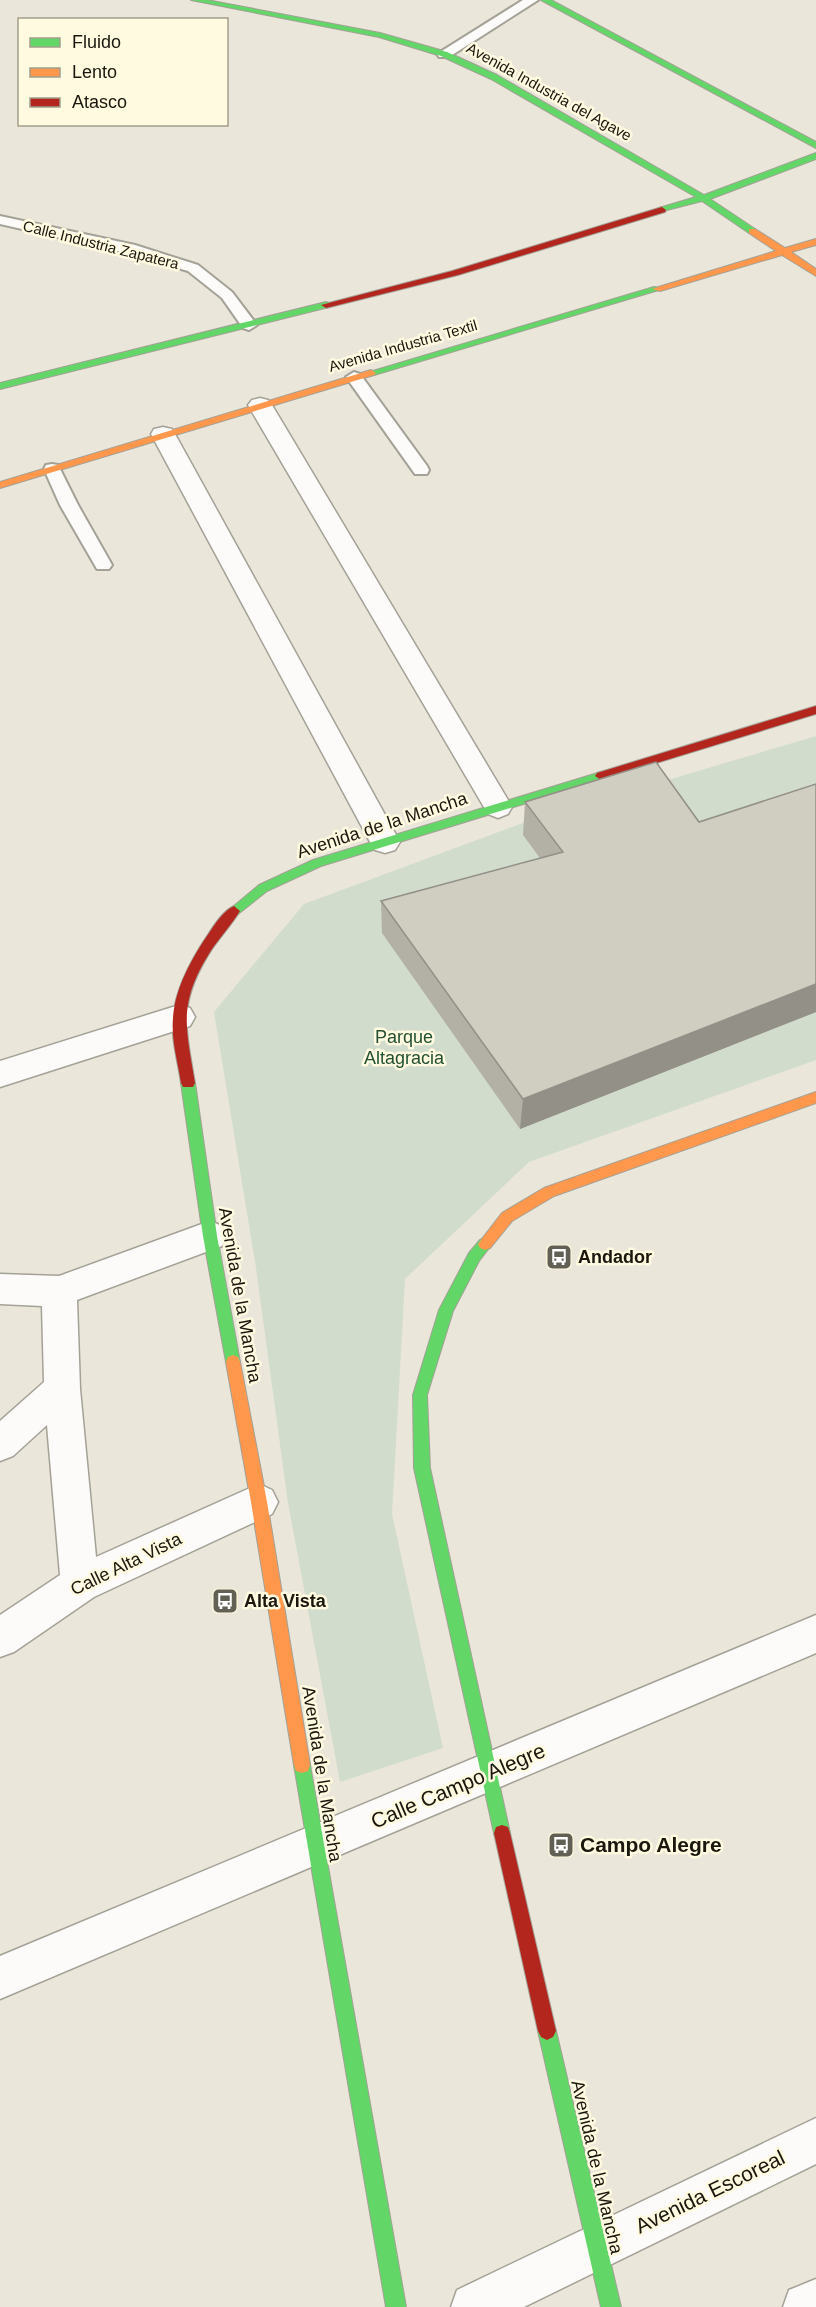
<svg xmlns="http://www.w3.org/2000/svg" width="816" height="2307" font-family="Helvetica,sans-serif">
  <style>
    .green { fill: #d1dccd }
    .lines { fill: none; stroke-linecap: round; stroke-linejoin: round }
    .lane-casing { stroke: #a4a197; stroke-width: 4 }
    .street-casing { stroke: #a4a197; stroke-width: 3 }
    .fast-casing { stroke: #a4a197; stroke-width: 2 }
    .slow-casing { stroke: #a4a197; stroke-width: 2 }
    .jam-casing { stroke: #a4a197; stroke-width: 2 }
    .lane { fill: #fcfbf9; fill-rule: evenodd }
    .street { fill: #fcfbf9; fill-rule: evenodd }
    .fast { fill: #63d668; fill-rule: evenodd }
    .slow { fill: #ff974d; fill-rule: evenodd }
    .jam { fill: #b3261e; fill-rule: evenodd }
    .wall { fill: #b3b0a6 }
    .shaded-wall { fill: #929087 }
    .building { fill: #d0cdc1; stroke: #929087; stroke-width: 1.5 }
    .labels { text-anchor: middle; stroke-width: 5; stroke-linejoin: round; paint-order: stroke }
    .far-street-label { font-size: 15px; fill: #19170e; stroke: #fffae0 }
    .street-label { font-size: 18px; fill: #19170e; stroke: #fffae0 }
    .park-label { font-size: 18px; fill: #235033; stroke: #fffae0 }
    .poi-label { font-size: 18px; font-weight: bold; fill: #19170e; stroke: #fffae0; text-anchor: start }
    .near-street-label { font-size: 21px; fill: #19170e; stroke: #fffae0 }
    .near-poi-label { font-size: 21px; font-weight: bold; fill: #19170e; stroke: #fffae0; text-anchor: start }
  </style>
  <rect width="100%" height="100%" fill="#eae7da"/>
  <path class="green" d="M 816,736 L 816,1060 L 529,1162 L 405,1279 L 392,1514 L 443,1748 L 340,1782 L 288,1503 L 256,1268 L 214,1012 L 304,904 L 523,823 Z"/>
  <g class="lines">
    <g class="lane-casing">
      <path id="lane" d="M 523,0 L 538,0 L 449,57 L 439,57 L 437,54 Z
        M 0,216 L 135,245 L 198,265 L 232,292 L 257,325 L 249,330 L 243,328 L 222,298 L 188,271 L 131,254 L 0,224 Z
        M 354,372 L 360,374 L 427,466 L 429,470 L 427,474 L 415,474 L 346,377 Z
        M 52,464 L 58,465 L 78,505 L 112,565 L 109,569 L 97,569 L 60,505 L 44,469 L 46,465 Z"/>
    </g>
    <g class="street-casing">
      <path id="street" d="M 260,398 L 268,400 L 272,405 L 508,800 L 512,807 L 508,814 L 498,818 L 488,814 L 248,405 L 252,400 Z
        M 163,427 L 172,429 L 175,434 L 400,842 L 395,850 L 385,853 L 375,850 L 370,842 L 151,434 L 154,429 Z
        M 179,1005 L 190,1008 L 195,1017 L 190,1026 L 0,1087 L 0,1061 Z
        M 210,1221 L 222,1226 L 227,1236 L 222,1246 L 77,1300 L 80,1389 L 96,1557 L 259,1484 L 272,1490 L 278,1502 L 272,1514 L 94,1597 L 14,1652 L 0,1657 L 0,1615 L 60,1575 L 47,1425 L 13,1456 L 0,1461 L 0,1421 L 44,1382 L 42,1306 L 0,1304 L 0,1274 L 59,1276 Z
        M 816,1615 L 816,1653 L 0,1999 L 0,1956 Z
        M 816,2118 L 816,2164 L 524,2307 L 451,2307 L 457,2290 Z
        M 816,2279 L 816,2307 L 783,2307 L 789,2290 Z"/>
    </g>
    <g class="fast-casing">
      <path id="fast" d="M 191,0 L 207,0 L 380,33 L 447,52 L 497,75 L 704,195 L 816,153 L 816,159 L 710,199 L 755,229 L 755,233 L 749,233 L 702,201 L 659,212 L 659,208 L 696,197 L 491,79 L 441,56 L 379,37 Z
        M 541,0 L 551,0 L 816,142 L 816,148 Z
        M 654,287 L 662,289 L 374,375 L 366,373 Z
        M 326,302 L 329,303 L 329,307 L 0,389 L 0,383 Z
        M 601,772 L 607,776 L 605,779 L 321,866 L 267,891 L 238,914 L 230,914 L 228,911 L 259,885 L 313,860 Z
        M 188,1078 L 193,1079 L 195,1083 L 217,1236 L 240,1362 L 238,1367 L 233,1369 L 228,1367 L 226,1362 L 203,1236 L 181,1083 L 183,1079 Z
        M 485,1238 L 490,1240 L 492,1244 L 479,1261 L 453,1311 L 427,1395 L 430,1468 L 510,1833 L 508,1839 L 502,1841 L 496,1839 L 494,1833 L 414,1468 L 413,1395 L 439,1310 L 469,1253 L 480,1240 Z
        M 302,1757 L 308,1759 L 310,1765 L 406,2307 L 386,2307 L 294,1765 L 296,1759 Z
        M 547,2022 L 553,2025 L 556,2031 L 621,2307 L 601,2307 L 538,2031 L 541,2025 Z"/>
    </g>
    <g class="slow-casing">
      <path id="slow" d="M 749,229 L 755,229 L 785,248 L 816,239 L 816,245 L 791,252 L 816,269 L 816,276 L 782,255 L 660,291 L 652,289 L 776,251 L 749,233 Z
        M 371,370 L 376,373 L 374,375 L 0,488 L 0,482 Z
        M 816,1092 L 816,1103 L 554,1196 L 512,1221 L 490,1248 L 485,1250 L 480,1248 L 478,1244 L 502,1213 L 544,1188 Z
        M 233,1355 L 238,1357 L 240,1362 L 267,1502 L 310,1765 L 308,1771 L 302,1773 L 296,1771 L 294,1765 L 251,1502 L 226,1362 L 228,1357 Z"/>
    </g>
    <g class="jam-casing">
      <path id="jam" d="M 662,207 L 666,210 L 665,212 L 458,275 L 326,308 L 321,305 L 452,271 Z
        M 816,706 L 816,714 L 601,780 L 595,776 L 597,773 Z
        M 234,906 L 240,911 C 232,924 221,936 212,949 C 178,1002 185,1024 195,1083 L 193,1087 L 183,1087 L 181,1083 C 178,1062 171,1040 173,1018 C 175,988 192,958 209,933 C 215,924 224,910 234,906 Z
        M 502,1825 L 508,1827 L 510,1833 L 556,2031 L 553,2037 L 547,2040 L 541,2037 L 538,2031 L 494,1833 L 496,1827 Z"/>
    </g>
    <use href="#lane" class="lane"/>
    <use href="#street" class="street"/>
    <use href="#fast" class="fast"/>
    <use href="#slow" class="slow"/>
    <use href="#jam" class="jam"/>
  </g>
  <path class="wall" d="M 816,784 L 816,1012 L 520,1129 L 382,933 L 381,901 L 540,858 L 523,835 L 525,802 L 699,822 Z"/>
  <path class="shaded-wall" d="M 816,984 L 816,1012 L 520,1129 L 523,1099 Z"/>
  <path class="building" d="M 656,762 L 699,822 L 816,784 L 816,984 L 523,1099 L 381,901 L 563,852 L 525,802 Z"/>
  <defs>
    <g id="bus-square" transform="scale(1.35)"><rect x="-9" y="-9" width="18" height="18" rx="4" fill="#626055" stroke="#fffae0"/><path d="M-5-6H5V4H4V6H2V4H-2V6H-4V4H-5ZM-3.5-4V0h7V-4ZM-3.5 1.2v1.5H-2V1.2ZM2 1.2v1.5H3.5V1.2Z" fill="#fff"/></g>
  </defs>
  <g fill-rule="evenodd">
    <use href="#bus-square" x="559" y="1257"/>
    <use href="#bus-square" x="225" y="1601"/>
    <use href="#bus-square" x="561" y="1845"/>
  </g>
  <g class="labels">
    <g class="far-street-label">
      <text transform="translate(549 92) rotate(29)" y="5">Avenida Industria del Agave</text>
      <text transform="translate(101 245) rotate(14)" y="5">Calle Industria Zapatera</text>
      <text transform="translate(403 346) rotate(-16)" y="5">Avenida Industria Textil</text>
    </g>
    <g class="street-label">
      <text transform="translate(382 825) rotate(-18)" y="6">Avenida de la Mancha</text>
      <text transform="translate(240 1295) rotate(80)" y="6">Avenida de la Mancha</text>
      <text transform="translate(126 1564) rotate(-26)" y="6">Calle Alta Vista</text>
      <text transform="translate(322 1774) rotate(81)" y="6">Avenida de la Mancha</text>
      <text transform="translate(597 2167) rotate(77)" y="6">Avenida de la Mancha</text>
    </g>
    <g class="park-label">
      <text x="404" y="1043">Parque<tspan x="404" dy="21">Altagracia</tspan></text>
    </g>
    <g class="poi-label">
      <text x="578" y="1263">Andador</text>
      <text x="244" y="1607">Alta Vista</text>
    </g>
    <g class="near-street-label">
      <text transform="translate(458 1786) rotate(-23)" y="7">Calle Campo Alegre</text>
      <text transform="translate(710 2192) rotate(-26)" y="7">Avenida Escoreal</text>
    </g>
    <g class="near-poi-label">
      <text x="580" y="1852">Campo Alegre</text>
    </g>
  </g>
  <rect x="18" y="18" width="210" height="108" fill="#fffae0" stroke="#a39f8c" stroke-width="1.5"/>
  <rect x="30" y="38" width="30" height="9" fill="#63d668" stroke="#a39f8c" stroke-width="1.5"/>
  <text x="72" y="48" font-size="18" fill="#19170e">Fluido</text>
  <rect x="30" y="68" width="30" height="9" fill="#ff974d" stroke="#a39f8c" stroke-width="1.5"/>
  <text x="72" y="78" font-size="18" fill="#19170e">Lento</text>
  <rect x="30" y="98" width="30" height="9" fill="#b3261e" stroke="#a39f8c" stroke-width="1.5"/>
  <text x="72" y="108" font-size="18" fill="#19170e">Atasco</text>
</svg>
